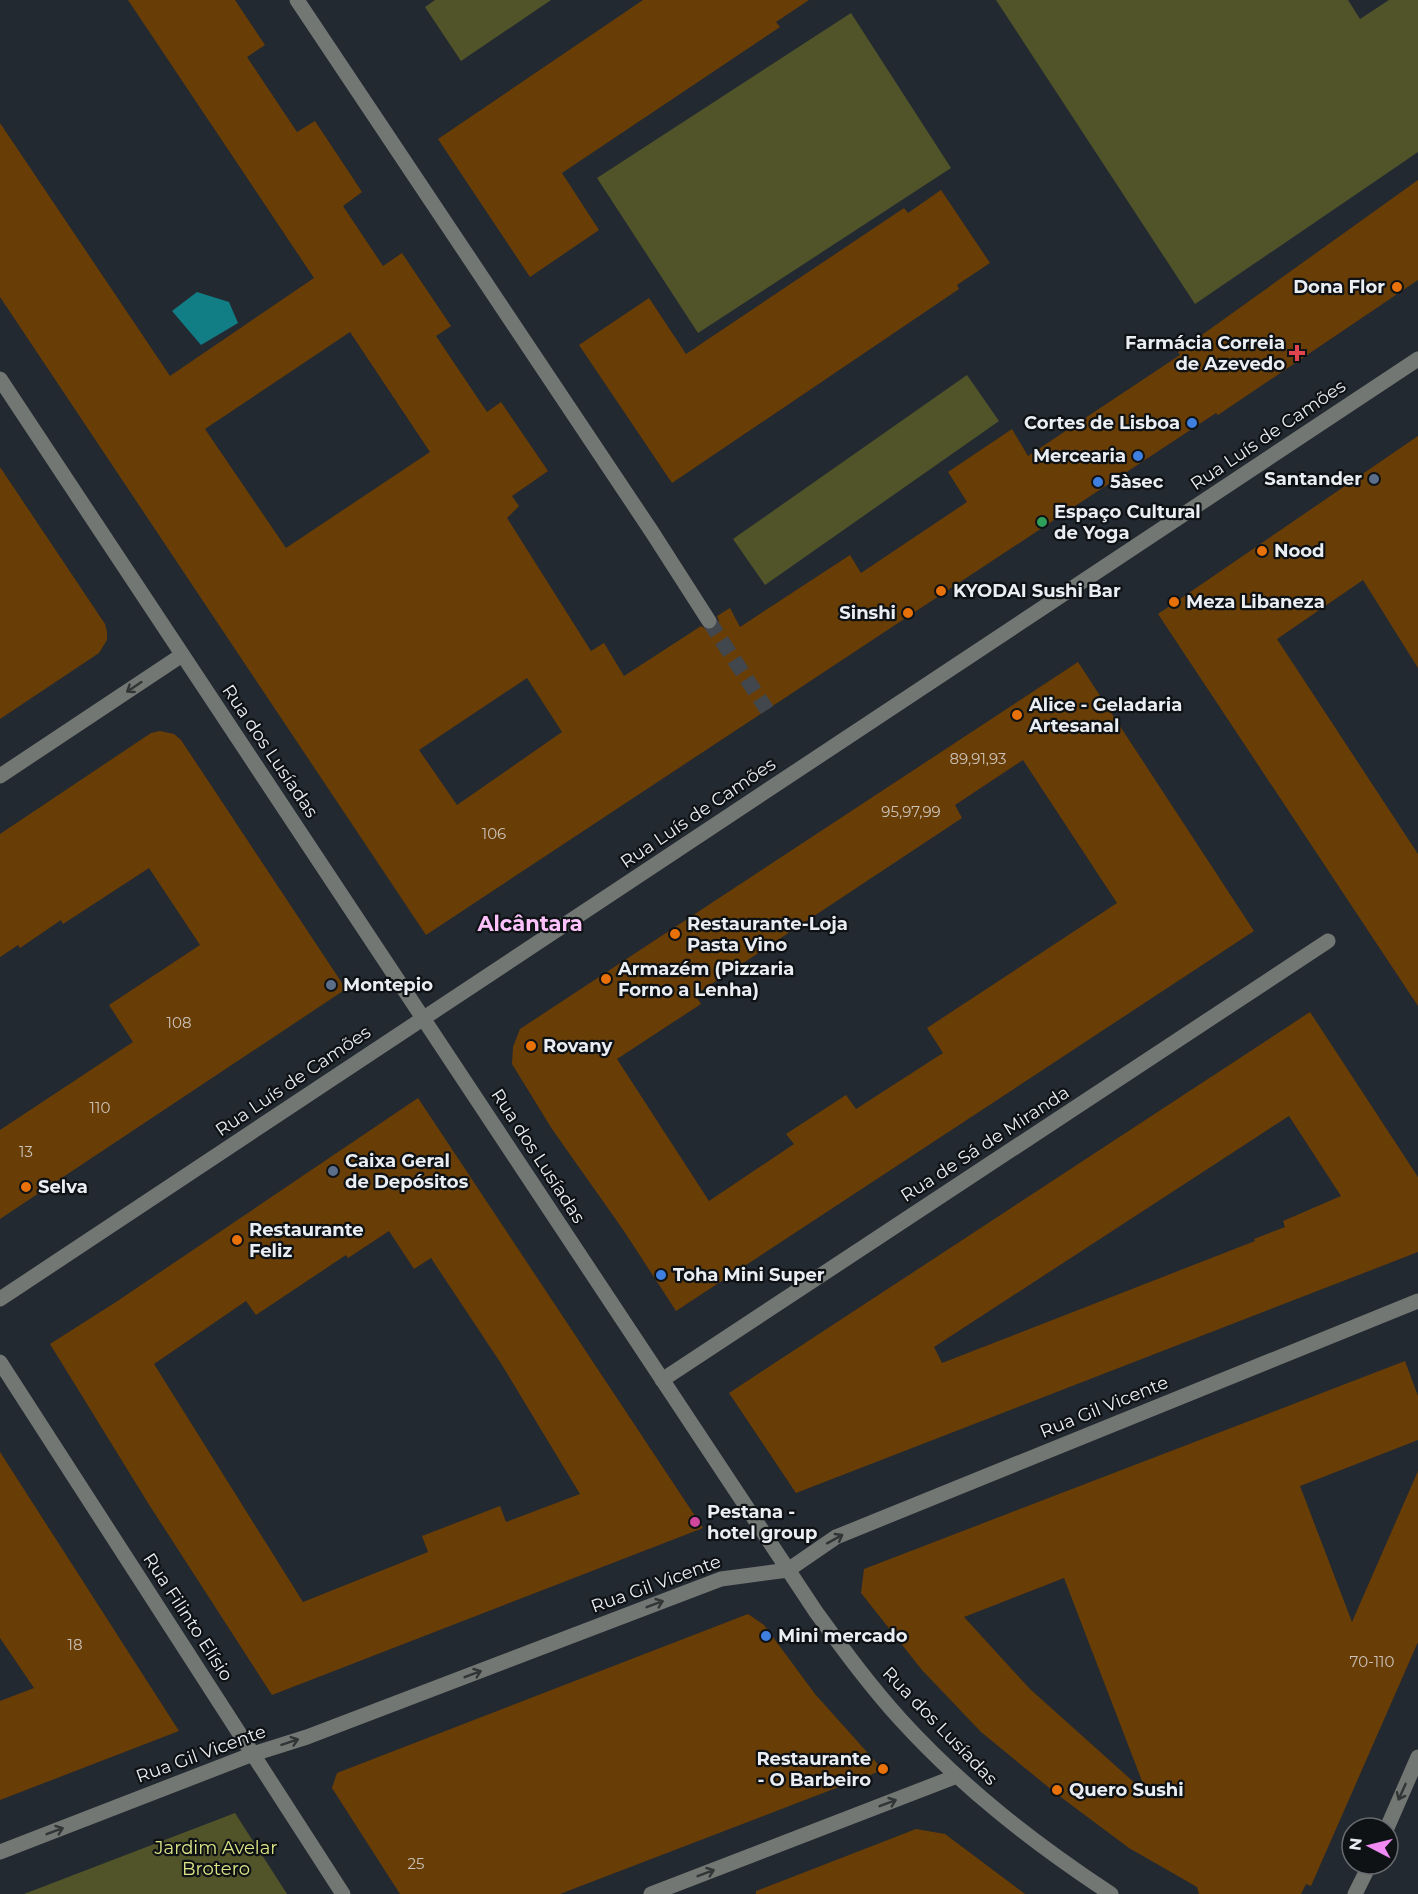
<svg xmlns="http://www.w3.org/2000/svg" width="1418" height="1894" font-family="Montserrat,sans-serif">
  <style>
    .green { fill: #515429 }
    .water { fill: #117d84 }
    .building { fill: #693d06; fill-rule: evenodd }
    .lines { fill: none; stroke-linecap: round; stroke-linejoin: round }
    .minor-tunnel { stroke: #41474d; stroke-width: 15; stroke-dasharray: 15 8; stroke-linecap: butt }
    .minor { stroke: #737773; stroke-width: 15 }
    .oneway { stroke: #323536 }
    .food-dot { fill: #e8710a; stroke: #0f1215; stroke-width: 2 }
    .health-dot { fill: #e0444e; stroke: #0f1215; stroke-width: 2 }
    .shop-dot { fill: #3f7fe0; stroke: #0f1215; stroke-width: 2 }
    .service-dot { fill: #5c6f8a; stroke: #0f1215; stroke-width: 2 }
    .leisure-dot { fill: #2e9e5b; stroke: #0f1215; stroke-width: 2 }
    .hotel-dot { fill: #d1479c; stroke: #0f1215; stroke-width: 2 }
    .labels { text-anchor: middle; stroke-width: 4.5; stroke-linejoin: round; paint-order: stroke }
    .number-label { font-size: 15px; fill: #cac2b8 }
    .poi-label { font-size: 18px; font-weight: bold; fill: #eaeef3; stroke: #0f1215; text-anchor: start }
    .street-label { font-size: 18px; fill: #eaeef3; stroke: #0f1215 }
    .park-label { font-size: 18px; fill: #dde587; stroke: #0f1215 }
    .quarter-label { font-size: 21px; font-weight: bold; fill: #fdc2fc; stroke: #0f1215 }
  </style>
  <rect width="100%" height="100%" fill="#232930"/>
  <path class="green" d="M 435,0 L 551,0 L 461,61 L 425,7 Z
    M 996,0 L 1348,0 L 1360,19 L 1389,0 L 1418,0 L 1418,152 L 1195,304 Z
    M 851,13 L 951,168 L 698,333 L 597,178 Z
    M 967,375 L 999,421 L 765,585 L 733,539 Z
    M 235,1813 L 287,1894 L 24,1894 Z"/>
  <path class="water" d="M 197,292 L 229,302 L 238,323 L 201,345 L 172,311 Z"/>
  <path class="building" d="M 128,0 L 235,0 L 265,45 L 247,57 L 297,132 L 315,121 L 362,192 L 343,206 L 383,266 L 402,253 L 451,326 L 436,336 L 487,412 L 501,402 L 548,471 L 512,496 L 519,506 L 507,518 L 591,651 L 604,643 L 624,676 L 701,626 L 709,631 L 715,629 L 719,621 L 717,616 L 730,608 L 740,627 L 850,555 L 861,573 L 967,502 L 948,472 L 1012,429 L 1028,456 L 1180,355 L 1178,352 L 1418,180 L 1418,280 L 1218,415 L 1216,413 L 426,935 L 0,297 L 0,123 L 170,376 L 314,278 ZM 350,332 L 430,452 L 286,548 L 205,429 ZM 527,678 L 562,732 L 457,805 L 419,750 Z
    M 643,0 L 809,0 L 776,22 L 780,27 L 562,173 L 599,230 L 530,277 L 438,139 Z
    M 941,190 L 990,263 L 957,285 L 959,289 L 672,483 L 579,345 L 649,298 L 686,354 L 904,208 L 908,213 Z
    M 1418,436 L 1418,668 L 1363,580 L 1277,639 L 1418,854 L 1418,1006 L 1158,614 Z
    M 0,467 L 105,624 L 107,632 L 107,640 L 99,653 L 0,719 Z
    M 1078,662 L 1254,931 L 676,1311 L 624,1231 L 552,1129 L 512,1064 L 513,1047 L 520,1029 ZM 1023,760 L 1117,903 L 927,1028 L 943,1053 L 856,1109 L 846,1095 L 786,1134 L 794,1144 L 709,1201 L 617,1059 L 701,1004 L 695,995 L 962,818 L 955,805 Z
    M 160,731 L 174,734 L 181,740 L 346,989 L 0,1219 L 0,1130 L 133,1042 L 109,1005 L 200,945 L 149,868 L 63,924 L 61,920 L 20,948 L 18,945 L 0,957 L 0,834 L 151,733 Z
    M 1310,1012 L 1418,1177 L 1418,1252 L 796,1493 L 729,1393 ZM 1289,1116 L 1341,1196 L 1283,1221 L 1285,1227 L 1254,1239 L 1255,1241 L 942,1363 L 934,1347 Z
    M 418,1098 L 703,1528 L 272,1695 L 148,1503 L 50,1344 L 116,1302 ZM 389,1231 L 414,1269 L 431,1258 L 502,1365 L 580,1494 L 506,1522 L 500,1506 L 422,1536 L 428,1552 L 303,1602 L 154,1364 L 246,1301 L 256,1315 L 346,1255 L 348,1258 Z
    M 1405,1361 L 1418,1396 L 1418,1440 L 1300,1486 L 1352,1622 L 1418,1471 L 1418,1642 L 1311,1886 L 1306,1884 L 1301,1894 L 1199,1894 L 1197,1887 L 1129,1848 L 1058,1795 L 981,1732 L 922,1670 L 861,1593 L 864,1569 ZM 1064,1578 L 1087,1638 L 1147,1794 L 1030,1689 L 964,1617 Z
    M 0,1452 L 179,1731 L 0,1800 L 0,1701 L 34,1688 L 0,1638 Z
    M 748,1614 L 764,1625 L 815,1694 L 883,1770 L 560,1894 L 400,1894 L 332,1788 L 337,1773 Z
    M 916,1829 L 945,1834 L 1025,1894 L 756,1894 L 756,1891 Z"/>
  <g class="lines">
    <path class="minor-tunnel" d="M 709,621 L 767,710"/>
    <path class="minor" d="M 297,0 L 652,532 L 709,621
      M 0,379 L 816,1612 C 843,1649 870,1686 901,1720 C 964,1789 1034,1843 1111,1894
      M 0,776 L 182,655
      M 0,1299 L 1418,359
      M 0,1362 L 343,1894
      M 662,1380 L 1328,941
      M 1387,1828 L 1418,1757
      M 0,1852 L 253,1754 L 307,1737 L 721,1579 L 788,1570 L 836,1537 L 1418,1301
      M 651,1894 L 957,1776
      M 1355,1894 L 1370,1864"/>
  </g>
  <defs><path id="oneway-shaft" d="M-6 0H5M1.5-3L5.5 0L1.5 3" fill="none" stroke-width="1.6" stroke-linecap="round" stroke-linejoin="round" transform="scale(1.5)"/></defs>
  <g class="oneway">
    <use href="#oneway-shaft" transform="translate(134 687) rotate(146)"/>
    <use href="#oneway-shaft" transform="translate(835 1539) rotate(-29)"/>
    <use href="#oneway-shaft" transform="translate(655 1604) rotate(-21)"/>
    <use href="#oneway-shaft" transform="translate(473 1674) rotate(-21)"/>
    <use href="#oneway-shaft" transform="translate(290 1742) rotate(-18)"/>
    <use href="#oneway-shaft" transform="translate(1402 1792) rotate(114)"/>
    <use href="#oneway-shaft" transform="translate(888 1803) rotate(-21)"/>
    <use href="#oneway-shaft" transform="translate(55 1831) rotate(-21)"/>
    <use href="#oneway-shaft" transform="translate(706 1873) rotate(-21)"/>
  </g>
  <g class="food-dot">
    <circle cx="1397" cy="287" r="6"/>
    <circle cx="1262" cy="551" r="6"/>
    <circle cx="941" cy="591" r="6"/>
    <circle cx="1174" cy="602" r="6"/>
    <circle cx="908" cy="613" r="6"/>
    <circle cx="1017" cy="715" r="6"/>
    <circle cx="675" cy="934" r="6"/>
    <circle cx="606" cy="979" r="6"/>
    <circle cx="531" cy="1046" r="6"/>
    <circle cx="26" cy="1187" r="6"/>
    <circle cx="237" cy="1240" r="6"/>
    <circle cx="883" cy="1769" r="6"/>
    <circle cx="1057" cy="1790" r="6"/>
  </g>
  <path class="health-dot" d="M1294 344h6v6h6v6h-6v6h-6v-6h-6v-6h6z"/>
  <g class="shop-dot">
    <circle cx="1192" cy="423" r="6"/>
    <circle cx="1138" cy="456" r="6"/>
    <circle cx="1098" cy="482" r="6"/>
    <circle cx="661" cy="1275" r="6"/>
    <circle cx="766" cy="1636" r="6"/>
  </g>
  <g class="service-dot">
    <circle cx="1374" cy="479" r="6"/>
    <circle cx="331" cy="985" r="6"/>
    <circle cx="333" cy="1171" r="6"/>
  </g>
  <circle class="leisure-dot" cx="1042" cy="522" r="6"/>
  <circle class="hotel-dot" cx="695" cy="1522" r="6"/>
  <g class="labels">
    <g class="number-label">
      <text x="978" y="764">89,91,93</text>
      <text x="911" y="817">95,97,99</text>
      <text x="494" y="839">106</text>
      <text x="179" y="1028">108</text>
      <text x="100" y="1113">110</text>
      <text x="26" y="1157">13</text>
      <text x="75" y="1650">18</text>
      <text x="1372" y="1667">70-110</text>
      <text x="416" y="1869">25</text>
    </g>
    <g class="poi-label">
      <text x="1385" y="293" text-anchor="end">Dona Flor</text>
      <text x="1285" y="349" text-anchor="end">Farmácia Correia<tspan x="1285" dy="21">de Azevedo</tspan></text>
      <text x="1180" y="429" text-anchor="end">Cortes de Lisboa</text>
      <text x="1126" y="462" text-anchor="end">Mercearia</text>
      <text x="1362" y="485" text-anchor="end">Santander</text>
      <text x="1110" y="488">5àsec</text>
      <text x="1054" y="518">Espaço Cultural<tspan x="1054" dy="21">de Yoga</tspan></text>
      <text x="1274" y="557">Nood</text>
      <text x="953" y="597">KYODAI Sushi Bar</text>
      <text x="1186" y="608">Meza Libaneza</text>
      <text x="896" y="619" text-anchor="end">Sinshi</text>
      <text x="1029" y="711">Alice - Geladaria<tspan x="1029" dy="21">Artesanal</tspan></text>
      <text x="687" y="930">Restaurante-Loja<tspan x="687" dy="21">Pasta Vino</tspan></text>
      <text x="618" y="975">Armazém (Pizzaria<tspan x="618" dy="21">Forno a Lenha)</tspan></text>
      <text x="343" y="991">Montepio</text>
      <text x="543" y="1052">Rovany</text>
      <text x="345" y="1167">Caixa Geral<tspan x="345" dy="21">de Depósitos</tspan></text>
      <text x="38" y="1193">Selva</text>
      <text x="249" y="1236">Restaurante<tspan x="249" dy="21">Feliz</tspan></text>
      <text x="673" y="1281">Toha Mini Super</text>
      <text x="707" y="1518">Pestana -<tspan x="707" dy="21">hotel group</tspan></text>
      <text x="778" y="1642">Mini mercado</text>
      <text x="871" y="1765" text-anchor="end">Restaurante<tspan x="871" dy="21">- O Barbeiro</tspan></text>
      <text x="1069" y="1796">Quero Sushi</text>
    </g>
    <g class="street-label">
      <text transform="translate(1268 435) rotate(-34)" y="6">Rua Luís de Camões</text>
      <text transform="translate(270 751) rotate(56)" y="6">Rua dos Lusíadas</text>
      <text transform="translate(698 813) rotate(-34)" y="6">Rua Luís de Camões</text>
      <text transform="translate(293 1081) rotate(-34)" y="6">Rua Luís de Camões</text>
      <text transform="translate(985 1144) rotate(-33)" y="6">Rua de Sá de Miranda</text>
      <text transform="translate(538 1156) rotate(57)" y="6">Rua dos Lusíadas</text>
      <text transform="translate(1104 1407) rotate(-22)" y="6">Rua Gil Vicente</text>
      <text transform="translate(656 1584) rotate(-20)" y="6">Rua Gil Vicente</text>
      <text transform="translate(188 1617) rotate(57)" y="6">Rua Filinto Elísio</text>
      <text transform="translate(940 1726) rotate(46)" y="6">Rua dos Lusíadas</text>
      <text transform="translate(201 1754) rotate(-20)" y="6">Rua Gil Vicente</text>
    </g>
    <g class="park-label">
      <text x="216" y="1854">Jardim Avelar<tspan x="216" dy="21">Brotero</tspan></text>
    </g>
    <g class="quarter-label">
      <text x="530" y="931">Alcântara</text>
    </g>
  </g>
  <g transform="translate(1370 1846) rotate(277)"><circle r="28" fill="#0f1215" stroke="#676a6e" stroke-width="1.5"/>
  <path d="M0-4.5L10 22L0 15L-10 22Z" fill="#f28af3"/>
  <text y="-9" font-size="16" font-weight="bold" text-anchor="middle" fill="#eaeef3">N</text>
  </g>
</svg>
